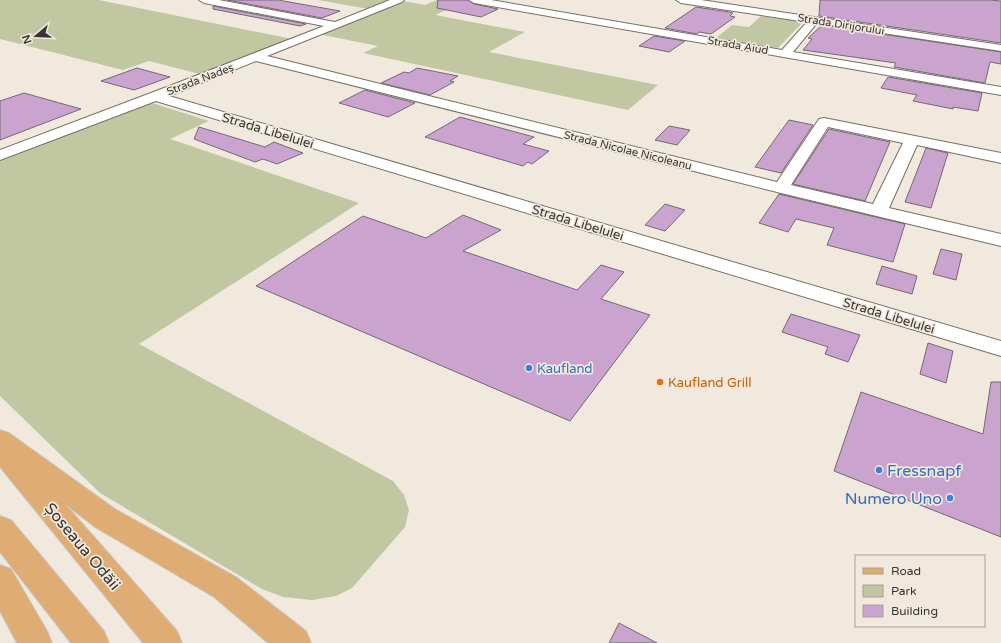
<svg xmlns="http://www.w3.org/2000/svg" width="1001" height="643" font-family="'Varela Round',sans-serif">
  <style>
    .green { fill: #c0c7a1 }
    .building { fill: #cba3cf; stroke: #736a73 }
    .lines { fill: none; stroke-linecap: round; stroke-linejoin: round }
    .minor-casing { stroke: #766f65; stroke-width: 2 }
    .major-casing { stroke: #cbcac9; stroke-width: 2 }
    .minor { fill: #fff; fill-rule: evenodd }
    .major { fill: #dfad73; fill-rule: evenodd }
    .shop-dot { fill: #3f7fe0; stroke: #f2e9de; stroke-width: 1.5 }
    .food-dot { fill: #e8710a; stroke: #f2e9de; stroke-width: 1.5 }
    .labels { text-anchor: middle; stroke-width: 3.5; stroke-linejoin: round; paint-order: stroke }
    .far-street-label { font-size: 11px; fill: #383531; stroke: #f2e9de }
    .street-label { font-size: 13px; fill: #383531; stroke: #f2e9de }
    .shop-label { font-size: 13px; fill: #366cbe; stroke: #f2e9de; text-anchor: start }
    .food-label { font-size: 13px; fill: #c56008; stroke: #f2e9de; text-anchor: start }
    .near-shop-label { font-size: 16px; fill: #366cbe; stroke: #f2e9de; text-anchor: start }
    .near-street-label { font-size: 16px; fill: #383531; stroke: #f2e9de }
  </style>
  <rect width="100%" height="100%" fill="#f2e9de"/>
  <path class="green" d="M 0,0 L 99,0 L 297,40 L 207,76 L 149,61 L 123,70 L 0,39 Z
    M 318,0 L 399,0 L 374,10 Z
    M 437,0 L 459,0 L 458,5 L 435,15 L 525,32 L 489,52 L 658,85 L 628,110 L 363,53 L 378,46 L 318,34 L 403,1 L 425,5 Z
    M 761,16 L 803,22 L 778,48 L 716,38 L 732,25 L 749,27 Z
    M 149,102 L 209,121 L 170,139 L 359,203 L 139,344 L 393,481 L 404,495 L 409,510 L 405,527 L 352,588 L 336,596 L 312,600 L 283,597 L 262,589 L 100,493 L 0,396 L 0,161 Z"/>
  <path class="building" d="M 227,0 L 278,0 L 340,11 L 322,18 Z
    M 438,0 L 468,0 L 474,4 L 498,9 L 481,17 L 437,8 Z
    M 820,0 L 990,0 L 1001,1 L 1001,43 L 819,16 Z
    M 213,6 L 306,24 L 300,26 L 213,9 Z
    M 696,7 L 729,12 L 733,13 L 730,16 L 735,17 L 711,34 L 699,32 L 697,34 L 665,28 Z
    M 822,25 L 1001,52 L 1001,64 L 990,62 L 985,83 L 894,67 L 896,63 L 803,50 L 812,39 L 808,38 Z
    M 654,36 L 685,41 L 669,52 L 639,46 Z
    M 137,68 L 170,77 L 134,90 L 101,81 Z
    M 417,68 L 458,76 L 450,81 L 454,82 L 430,95 L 381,83 L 404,72 L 409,73 Z
    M 888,77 L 982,93 L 978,111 L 953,107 L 953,109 L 913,101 L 917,95 L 881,88 Z
    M 365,90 L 415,103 L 388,117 L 339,103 Z
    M 24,93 L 81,109 L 0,140 L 0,101 Z
    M 460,117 L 534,137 L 523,144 L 549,151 L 532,164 L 528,162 L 523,166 L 425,137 Z
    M 789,120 L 813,125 L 781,173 L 755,167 Z
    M 669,126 L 690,130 L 677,145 L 655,140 Z
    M 199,127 L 265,147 L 274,142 L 303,153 L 277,164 L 263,159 L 255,162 L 194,139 Z
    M 829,129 L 890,142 L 865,201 L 793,184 Z
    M 926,148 L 948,153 L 931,208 L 905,202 Z
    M 779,194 L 905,224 L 893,262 L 827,245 L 834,228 L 796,219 L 788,232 L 759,223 Z
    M 665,204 L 685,210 L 665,231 L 645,225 Z
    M 463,215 L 501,230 L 463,251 L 577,290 L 601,265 L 624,272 L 601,299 L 650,315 L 570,421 L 256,286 L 363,216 L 426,238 Z
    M 941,249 L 962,254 L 956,280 L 933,274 Z
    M 882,266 L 917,276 L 912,294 L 876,284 Z
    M 791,314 L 860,335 L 848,362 L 825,354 L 828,347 L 782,332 Z
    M 928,343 L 953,351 L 946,383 L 920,374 Z
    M 991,382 L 1001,382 L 1001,537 L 834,471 L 861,392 L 983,434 Z
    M 619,623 L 657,643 L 609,643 Z"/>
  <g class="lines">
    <g class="minor-casing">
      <path id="minor" d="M 199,0 L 219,0 L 335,22 L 390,0 L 404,0 L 402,2 L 267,56 L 777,182 L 819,119 L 824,118 L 1001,153 L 1001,163 L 917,145 L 889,208 L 1001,234 L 1001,246 L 781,193 L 256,61 L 169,96 L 1001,341 L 1001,356 L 156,101 L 0,160 L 0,150 L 172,85 L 324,26 L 204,3 ZM 828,127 L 903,143 L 873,204 L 791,185 Z
        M 469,0 L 491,0 L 782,50 L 807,22 L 681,3 L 676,0 L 701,0 L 1001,45 L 1001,51 L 817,23 L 793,52 L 1001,87 L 1001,95 L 474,3 Z"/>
    </g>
    <g class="major-casing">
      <path id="major" d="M 0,430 L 9,433 L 115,509 L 236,577 L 306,631 L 311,643 L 268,643 L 214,597 L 95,527 L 65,504 L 177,631 L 182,643 L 143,643 L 0,467 Z
        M 0,516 L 11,520 L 104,631 L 109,643 L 71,643 L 0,552 Z
        M 0,565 L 11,569 L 47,631 L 52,643 L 17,643 L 0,611 Z"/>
    </g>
    <use href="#minor" class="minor"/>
    <use href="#major" class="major"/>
  </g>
  <g class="shop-dot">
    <circle cx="529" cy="368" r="4"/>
    <circle cx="879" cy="470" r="4"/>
    <circle cx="950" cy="498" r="4"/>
  </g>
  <circle class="food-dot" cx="660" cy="382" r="4"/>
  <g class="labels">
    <g class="far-street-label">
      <text transform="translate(841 24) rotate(9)" y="4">Strada Dirijorului</text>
      <text transform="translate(738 45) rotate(10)" y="4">Strada Aiud</text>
      <text transform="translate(200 79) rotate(-21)" y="4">Strada Nadeș</text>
      <text transform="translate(628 150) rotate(14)" y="4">Strada Nicolae Nicoleanu</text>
    </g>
    <g class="street-label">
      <text transform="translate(268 130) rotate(17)" y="5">Strada Libelulei</text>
      <text transform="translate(578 222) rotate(17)" y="5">Strada Libelulei</text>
      <text transform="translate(889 315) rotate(17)" y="5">Strada Libelulei</text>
    </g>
    <g class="shop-label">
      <text x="537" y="373">Kaufland</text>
    </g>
    <g class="food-label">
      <text x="668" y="387">Kaufland Grill</text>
    </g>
    <g class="near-shop-label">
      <text x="887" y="476">Fressnapf</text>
      <text x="942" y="504" text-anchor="end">Numero Uno</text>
    </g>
    <g class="near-street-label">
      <text transform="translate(83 546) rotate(50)" y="6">Șoseaua Odăii</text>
    </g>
  </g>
  <rect x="855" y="555" width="130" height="72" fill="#f2e9de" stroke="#a8a199"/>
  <rect x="863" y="568" width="20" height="6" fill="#dfad73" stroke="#a8a199"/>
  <text x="891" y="575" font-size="12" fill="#383531">Road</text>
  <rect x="863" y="585" width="20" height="12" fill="#c0c7a1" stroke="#a8a199"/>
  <text x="891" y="595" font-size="12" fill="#383531">Park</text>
  <rect x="863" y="605" width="20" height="12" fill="#cba3cf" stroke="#a8a199"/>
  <text x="891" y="615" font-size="12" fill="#383531">Building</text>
  <g transform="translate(36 36) rotate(251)" stroke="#f2e9de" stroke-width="3" paint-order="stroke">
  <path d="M0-3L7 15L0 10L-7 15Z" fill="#383531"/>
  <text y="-6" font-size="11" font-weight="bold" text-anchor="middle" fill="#383531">N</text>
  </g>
</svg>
